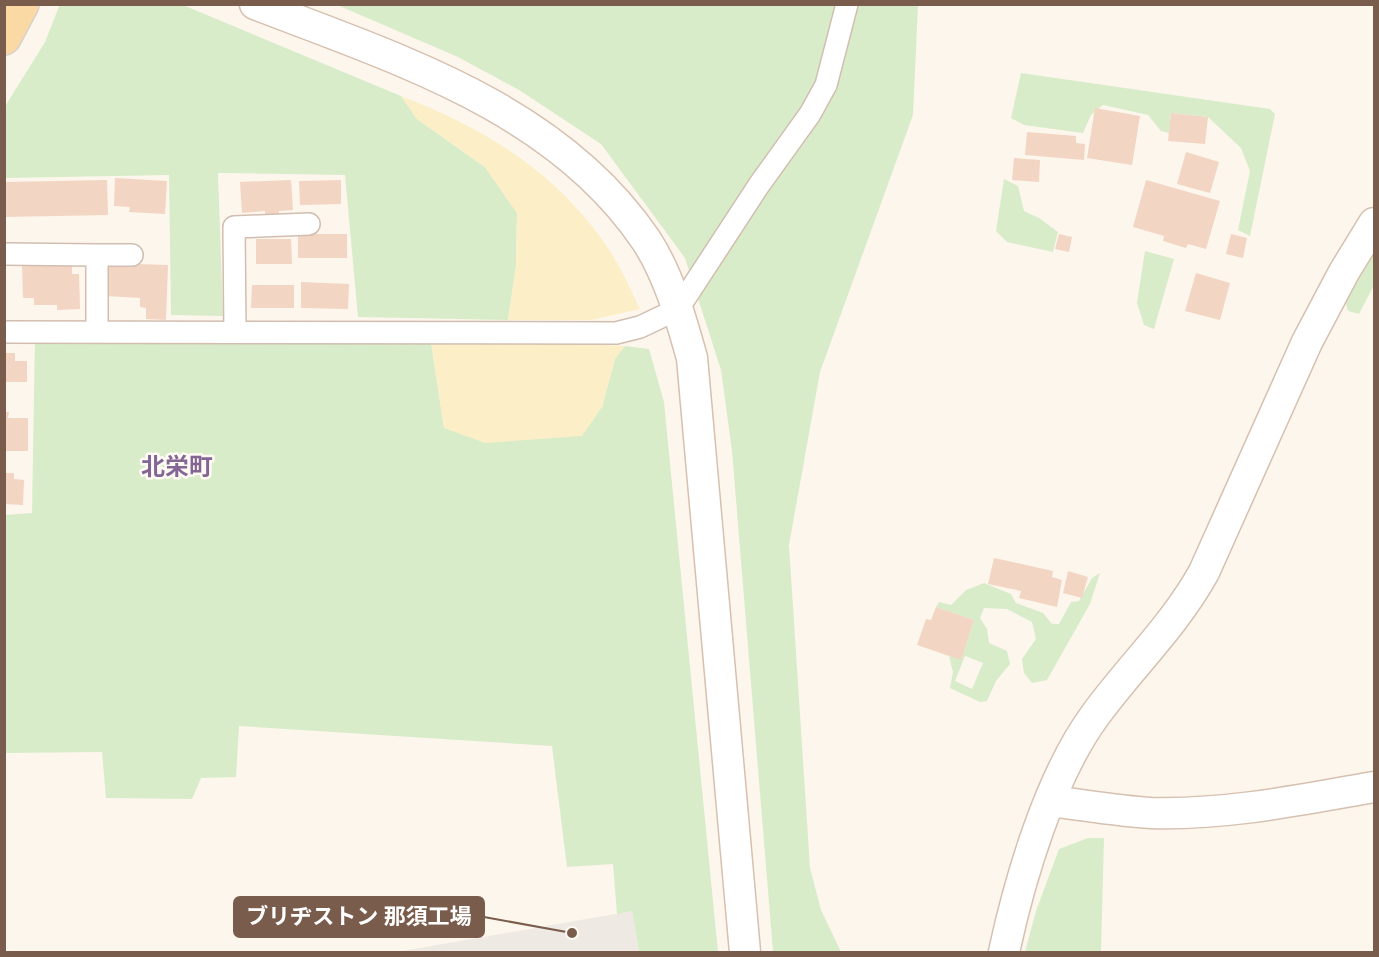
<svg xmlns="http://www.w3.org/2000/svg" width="1379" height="957" font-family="Lato,'Noto Sans JP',sans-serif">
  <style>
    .industrial { fill: #efe9e4 }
    .green { fill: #d8ecc9; fill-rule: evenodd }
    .sand { fill: #fcefc7 }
    .building { fill: #f3d5c3 }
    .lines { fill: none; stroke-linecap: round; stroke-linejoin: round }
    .street-casing { stroke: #d1beb0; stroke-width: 24 }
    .secondary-casing { stroke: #d6c0b0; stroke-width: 33 }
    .primary-casing { stroke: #dad1cd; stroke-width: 36 }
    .street { stroke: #fff; stroke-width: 21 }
    .secondary { stroke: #fff; stroke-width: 30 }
    .primary { stroke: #fbd9a5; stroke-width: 33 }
    .labels { text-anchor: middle; stroke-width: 5; stroke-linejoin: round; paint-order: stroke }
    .quarter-label { font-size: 24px; font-weight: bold; fill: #846695; stroke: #fffaf3 }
    .leader { fill: none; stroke: #7a5c4d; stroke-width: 2 }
    .callout-dot { fill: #7a5c4d; stroke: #fffaf3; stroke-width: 2 }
    .callout { fill: #7a5c4d; stroke: #7a5c4d; stroke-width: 2 }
    .callout-label { font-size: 22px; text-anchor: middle; font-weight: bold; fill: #fff }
  </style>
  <rect width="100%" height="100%" fill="#fdf6ec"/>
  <path class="industrial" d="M 632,911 L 639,952 L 397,952 Z"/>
  <path class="green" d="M 60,4 L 183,5 L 401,96 L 417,119 L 485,167 L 517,213 L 516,266 L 508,320 L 358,317 L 345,175 L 227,173 L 218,173 L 223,316 L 171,315 L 169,175 L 5,178 L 4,108 L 45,42 Z
    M 337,5 L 918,5 L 913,115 L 820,372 L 789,545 L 810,868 L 821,910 L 841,952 L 773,952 L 732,451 L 721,370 L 685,258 L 601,144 L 519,90 L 458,57 Z
    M 1021,73 L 1270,109 L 1275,114 L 1250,236 L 1238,230 L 1250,171 L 1241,148 L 1208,117 L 1171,113 L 1169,133 L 1161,131 L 1148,115 L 1103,105 L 1091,115 L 1083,133 L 1024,125 L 1011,118 Z
    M 1004,179 L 1018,186 L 1024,211 L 1039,218 L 1058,232 L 1053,252 L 1007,242 L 996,231 Z
    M 1145,251 L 1174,259 L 1154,329 L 1144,325 L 1137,303 Z
    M 1374,253 L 1374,285 L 1359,314 L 1348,311 L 1345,301 Z
    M 35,337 L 431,342 L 444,428 L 602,407 L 615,358 L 625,346 L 649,349 L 664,402 L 718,952 L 639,952 L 632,911 L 617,914 L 613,864 L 567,867 L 552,746 L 239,726 L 236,777 L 201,778 L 192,799 L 106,798 L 102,752 L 5,753 L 4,515 L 32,513 Z
    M 1100,573 L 1090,604 L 1047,680 L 1032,683 L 1024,673 L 1022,659 L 1036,639 L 1032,622 L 1007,609 L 984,608 L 980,618 L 987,629 L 989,643 L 1007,651 L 1010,664 L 996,681 L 987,701 L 980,702 L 950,688 L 953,672 L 949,656 L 961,659 L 974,620 L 936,607 L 939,602 L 951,605 L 966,590 L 984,583 L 1011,594 L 1016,603 L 1043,613 L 1052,624 L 1059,624 L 1071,602 L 1079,601 L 1092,578 ZM 965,656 L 983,663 L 972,689 L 955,681 Z
    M 1088,838 L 1104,838 L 1101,952 L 1025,952 L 1036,911 L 1059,849 Z"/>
  <path class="sand" d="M 401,96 C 484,128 557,172 608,248 C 621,267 630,289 640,309 L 591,320 L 508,320 L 516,266 L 517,213 L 485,167 L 417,119 Z
    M 527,341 L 625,346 L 615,359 L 602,407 L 582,436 L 485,443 L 444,428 L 431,342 Z"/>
  <path class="building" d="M 1095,108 L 1140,116 L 1132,165 L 1087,158 Z
    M 1171,113 L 1208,117 L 1205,144 L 1168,141 Z
    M 1027,132 L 1076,136 L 1076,143 L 1085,144 L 1084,160 L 1025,155 Z
    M 1186,152 L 1219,162 L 1210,193 L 1177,184 Z
    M 1014,158 L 1040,160 L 1039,182 L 1012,180 Z
    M 115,178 L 167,181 L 165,214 L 129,212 L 130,207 L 114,206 Z
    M 107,180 L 108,215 L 4,217 L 4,182 Z
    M 291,180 L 293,210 L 279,211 L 279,216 L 265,216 L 265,211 L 242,213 L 240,182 Z
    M 341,180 L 341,204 L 300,205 L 299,181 Z
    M 1146,180 L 1220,201 L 1206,249 L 1188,244 L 1186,248 L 1163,241 L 1164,236 L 1133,227 Z
    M 298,234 L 347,234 L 347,258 L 298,258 Z
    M 1059,234 L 1072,237 L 1069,252 L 1055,249 Z
    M 1231,234 L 1247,238 L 1243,258 L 1226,254 Z
    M 256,239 L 291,239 L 292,264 L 256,264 Z
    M 72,263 L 72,274 L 79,274 L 80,309 L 57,310 L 57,305 L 34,305 L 34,298 L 23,298 L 22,264 Z
    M 106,263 L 168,265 L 166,320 L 146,319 L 146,308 L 140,307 L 140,298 L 105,296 Z
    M 1196,273 L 1230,283 L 1220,320 L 1185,311 Z
    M 301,282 L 349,284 L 348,309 L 301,308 Z
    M 252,285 L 294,285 L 294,308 L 251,308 Z
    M 4,353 L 15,353 L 15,361 L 27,361 L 27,382 L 4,382 Z
    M 4,412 L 9,412 L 8,418 L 28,418 L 28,451 L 4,451 Z
    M 4,473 L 14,473 L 14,479 L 24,480 L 23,505 L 4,504 Z
    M 994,558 L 1053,571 L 1052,577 L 1062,580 L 1057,607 L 1019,598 L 1021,591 L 988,584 Z
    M 1068,571 L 1088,577 L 1082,598 L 1063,593 Z
    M 936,607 L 974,620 L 961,660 L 917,645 L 926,619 L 931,620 Z"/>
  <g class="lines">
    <g class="street-casing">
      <path id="street" d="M 4,254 L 97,255 L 97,332
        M 97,255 L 132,255
        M 4,332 L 616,333 L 640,327 L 678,309 L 759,185 L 810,114 L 826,85 L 847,4
        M 235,332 L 234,227 L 309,224"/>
    </g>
    <g class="secondary-casing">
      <path id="secondary" d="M 255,4 C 397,59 557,108 646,240 C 669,275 681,319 692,358 L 745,952
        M 1051,801 C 1084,805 1118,811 1151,813 C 1227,815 1300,800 1374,787
        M 1004,952 C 1020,878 1050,776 1096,714 C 1132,665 1174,626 1204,572 L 1307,342 L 1344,272 L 1374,223"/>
    </g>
    <g class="primary-casing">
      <path id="primary" d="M 4,38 L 22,4"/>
    </g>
    <use href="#street" class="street"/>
    <use href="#secondary" class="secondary"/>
    <use href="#primary" class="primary"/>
  </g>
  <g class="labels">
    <g class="quarter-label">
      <text x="177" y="475">北栄町</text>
    </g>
  </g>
  <path class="leader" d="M572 933L484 917"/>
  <circle class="callout-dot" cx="572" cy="933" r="6"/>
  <rect class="callout" x="234" y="897" width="250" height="40" rx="6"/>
  <g class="callout-label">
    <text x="359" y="924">ブリヂストン 那須工場</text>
  </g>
  <rect width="1379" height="957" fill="none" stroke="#7a5c4d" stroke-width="12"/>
</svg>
